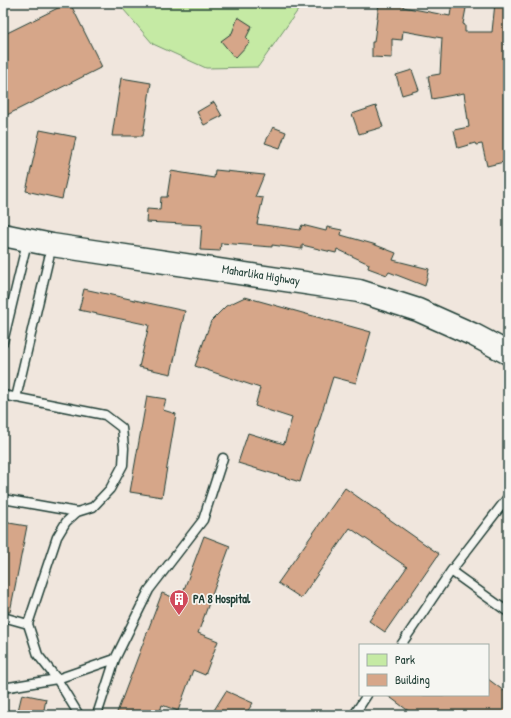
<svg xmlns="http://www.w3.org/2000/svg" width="511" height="718" font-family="'Patrick Hand',sans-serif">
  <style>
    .green { fill: #c5eaa4; stroke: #72946c }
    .building { fill: #d6a689; stroke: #1f3d34 }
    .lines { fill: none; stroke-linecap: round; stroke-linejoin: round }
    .service-casing { stroke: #1f3d34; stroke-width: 11 }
    .trunk-casing { stroke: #1f3d34; stroke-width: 25 }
    .service { stroke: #f6f6f2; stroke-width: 8 }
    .trunk { stroke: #f6f6f2; stroke-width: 22 }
    .labels { text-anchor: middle; stroke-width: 3.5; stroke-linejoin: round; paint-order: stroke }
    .street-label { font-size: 12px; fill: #1f3d34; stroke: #f6f6f2 }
    .poi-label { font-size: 12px; font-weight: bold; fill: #1f3d34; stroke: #f6f6f2; text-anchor: start }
  </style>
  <rect width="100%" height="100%" fill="#f0e6dd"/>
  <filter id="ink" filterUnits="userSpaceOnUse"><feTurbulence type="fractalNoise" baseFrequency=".025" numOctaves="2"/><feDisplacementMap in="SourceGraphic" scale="8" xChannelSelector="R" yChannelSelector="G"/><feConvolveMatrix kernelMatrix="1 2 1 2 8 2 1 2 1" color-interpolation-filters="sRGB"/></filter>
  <g filter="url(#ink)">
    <path class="green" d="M 118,3 L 303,3 L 258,67 L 206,68 L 153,44 Z"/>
    <path class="building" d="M 68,3 L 70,3 L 102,67 L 3,117 L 3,35 Z
      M 379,3 L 404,3 L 403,7 L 450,16 L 452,3 L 467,3 L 463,24 L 465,25 L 465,32 L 492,32 L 495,3 L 508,3 L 508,161 L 487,166 L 482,144 L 476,145 L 475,143 L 458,148 L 454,130 L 469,127 L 464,93 L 432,99 L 428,76 L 440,74 L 442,38 L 403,31 L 402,40 L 392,39 L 392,58 L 372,57 L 372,42 L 374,42 Z
      M 238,17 L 252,26 L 246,38 L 250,42 L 235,58 L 221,41 L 232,33 Z
      M 412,70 L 419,90 L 402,95 L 396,75 Z
      M 121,78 L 151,83 L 143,136 L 112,136 Z
      M 214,102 L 222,116 L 204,125 L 197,112 Z
      M 376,106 L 383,127 L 359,134 L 352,114 Z
      M 273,127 L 286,132 L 280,148 L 265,143 Z
      M 40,130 L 76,137 L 62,199 L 26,191 Z
      M 215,170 L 264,175 L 255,197 L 263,198 L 257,224 L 300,230 L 302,225 L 326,231 L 327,227 L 342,230 L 341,235 L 373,244 L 396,253 L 393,260 L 429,269 L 425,286 L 389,272 L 387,275 L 368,268 L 369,264 L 337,249 L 336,253 L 302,245 L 302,249 L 272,245 L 272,247 L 221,243 L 220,251 L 200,250 L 202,225 L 146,222 L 147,209 L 160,210 L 161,197 L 167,197 L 171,171 L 214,178 Z
      M 84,289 L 185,311 L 171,374 L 139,367 L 149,325 L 79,310 Z
      M 245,297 L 371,332 L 356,383 L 333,377 L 300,482 L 238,463 L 248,433 L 284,444 L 292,418 L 255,406 L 260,388 L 195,366 L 211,321 L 226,306 Z
      M 147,396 L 166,399 L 163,410 L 176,414 L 162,497 L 130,492 Z
      M 345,488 L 439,554 L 385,632 L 369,621 L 407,567 L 350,528 L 301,598 L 278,583 Z
      M 3,522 L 27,526 L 10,612 L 3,612 Z
      M 204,536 L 230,546 L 198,633 L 218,641 L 205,675 L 193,670 L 178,711 L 162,705 L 159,715 L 116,715 L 162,593 L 180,600 Z
      M 488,679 L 508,694 L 508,715 L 414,715 L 387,695 L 488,695 Z
      M 226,691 L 253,703 L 245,715 L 211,715 Z
      M 22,694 L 46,699 L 43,715 L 17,715 Z"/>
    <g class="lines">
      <g class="service-casing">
        <path id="service" d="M 3,342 L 27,242
          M 3,395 L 105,415 L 122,428 L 124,448 L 123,465 L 110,489 L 93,507 L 77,512 L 66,522 L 57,537 L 28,624 L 38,655 L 57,679 L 79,715
          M 16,398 L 52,245
          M 3,499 L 77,512
          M 451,571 L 508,612
          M 3,617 L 28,624
          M 401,645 L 451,571 L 508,497
          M 3,688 L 57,679 L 115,659
          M 97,715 L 115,659 L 149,590 L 203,520 L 223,458
          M 354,715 L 367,695"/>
      </g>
      <g class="trunk-casing">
        <path id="trunk" d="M 3,235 L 52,245 L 359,291 L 418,310 L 474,335 L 508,353"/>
      </g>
      <use href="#service" class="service"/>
      <use href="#trunk" class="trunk"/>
    </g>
  </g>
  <defs>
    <g id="building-pin" transform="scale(1)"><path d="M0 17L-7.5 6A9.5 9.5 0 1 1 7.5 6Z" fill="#d1495b" stroke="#f6f6f2"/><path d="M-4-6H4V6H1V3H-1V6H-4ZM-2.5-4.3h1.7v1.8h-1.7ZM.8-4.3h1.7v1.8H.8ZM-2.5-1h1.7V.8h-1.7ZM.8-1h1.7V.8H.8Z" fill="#fff"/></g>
  </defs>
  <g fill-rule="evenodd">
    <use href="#building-pin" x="179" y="599"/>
  </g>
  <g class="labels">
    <g class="street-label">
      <text transform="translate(261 275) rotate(9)" y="4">Maharlika Highway</text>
    </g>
    <g class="poi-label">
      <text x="193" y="603">PA 8 Hospital</text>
    </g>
  </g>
  <rect width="511" height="718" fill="none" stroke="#f6f6f2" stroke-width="16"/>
  <rect x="8" y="8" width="495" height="702" fill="none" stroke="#1f3d34" stroke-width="1.5" filter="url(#ink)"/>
  <rect x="359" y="644" width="130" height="52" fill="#f6f6f2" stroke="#a0aca6"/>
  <rect x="367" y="654" width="20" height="12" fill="#c5eaa4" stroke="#a0aca6"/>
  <text x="395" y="664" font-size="12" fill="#1f3d34">Park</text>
  <rect x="367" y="674" width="20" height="12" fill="#d6a689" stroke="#a0aca6"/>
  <text x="395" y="684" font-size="12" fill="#1f3d34">Building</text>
</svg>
